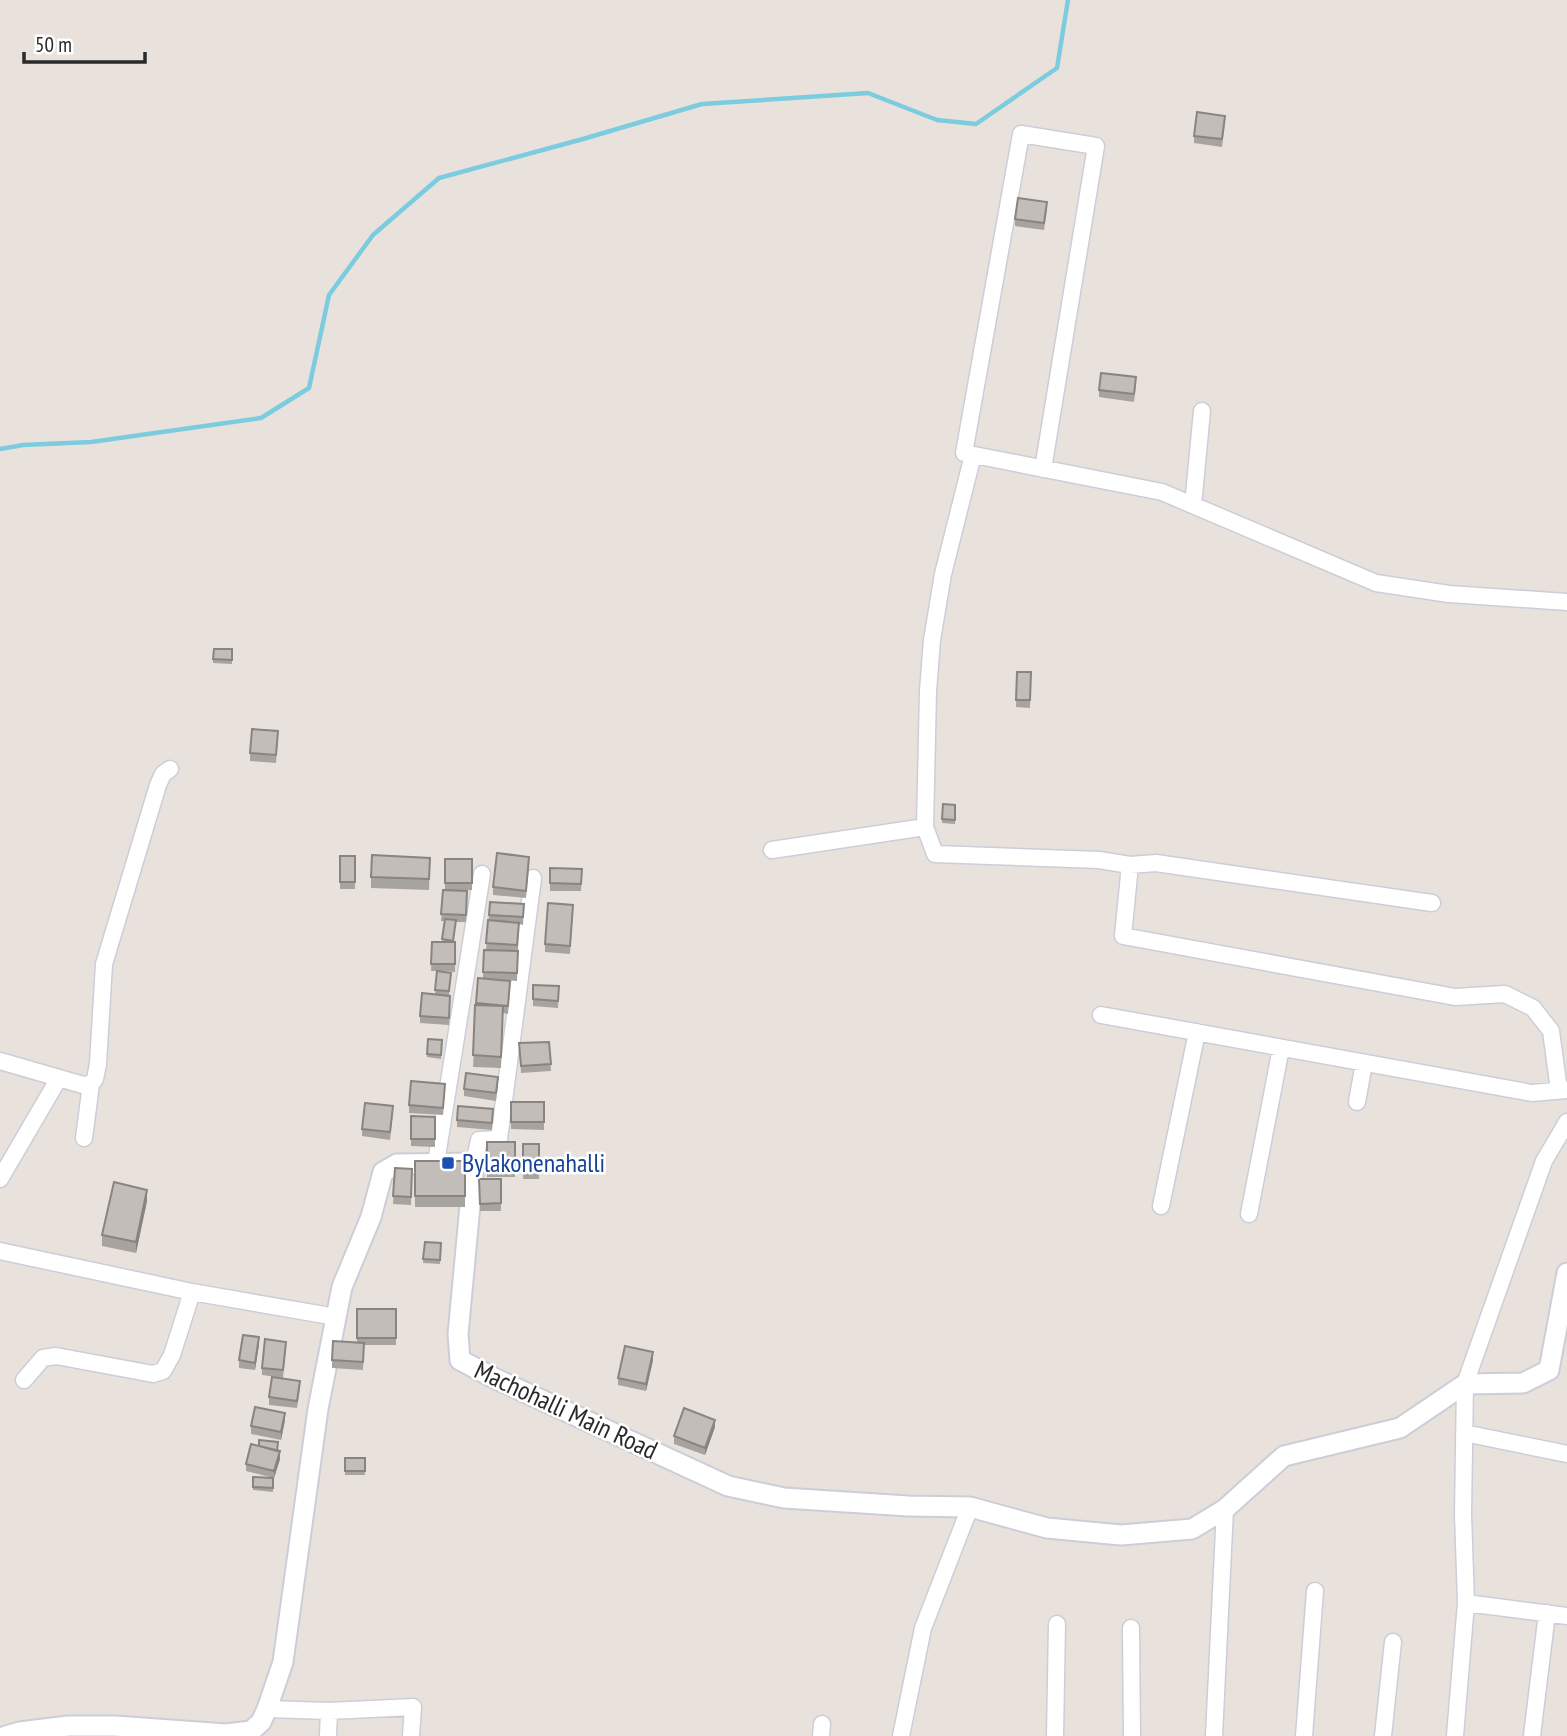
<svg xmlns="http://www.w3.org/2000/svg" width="1567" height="1736" font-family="'PT Sans Narrow',sans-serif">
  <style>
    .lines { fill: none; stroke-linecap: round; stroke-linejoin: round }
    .stream { stroke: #7cccdf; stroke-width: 4.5 }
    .minor-casing { stroke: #cbced9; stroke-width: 19 }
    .tertiary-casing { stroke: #cbced9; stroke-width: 23 }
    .minor { stroke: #fff; stroke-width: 16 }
    .tertiary { stroke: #fff; stroke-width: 19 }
    .wall { fill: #a7a39e }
    .shaded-wall { fill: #888481 }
    .building { fill: #c2bdb8; stroke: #888481; stroke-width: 2 }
    .transit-dot { fill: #1a4fb4; stroke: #fff; stroke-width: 2.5 }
    .labels { text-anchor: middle; stroke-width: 5; stroke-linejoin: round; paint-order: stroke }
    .transit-label { font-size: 26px; fill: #164399; stroke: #fff; text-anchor: start }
    .street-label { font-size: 26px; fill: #292929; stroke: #fff }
  </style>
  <rect width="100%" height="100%" fill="#e9e2dc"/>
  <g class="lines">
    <path class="stream" d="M 0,449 L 23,445 L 91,442 L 261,418 L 309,388 L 329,295 L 373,235 L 439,178 L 583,139 L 702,104 L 868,93 L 937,120 L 976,124 L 1057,68 L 1068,0"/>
    <g class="minor-casing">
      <path id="minor" d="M 973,455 L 943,574 L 932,640 L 928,691 L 925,827 L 935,854 L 1099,860 L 1130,865 L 1156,863 L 1432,903
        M 1043,469 L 1096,146 L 1021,134 L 964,453 L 1162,492 L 1376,583 L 1449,594 L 1567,602
        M 1193,505 L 1202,411
        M 772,850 L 925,827
        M 1130,865 L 1123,936 L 1455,997 L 1505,994 L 1533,1008 L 1551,1031 L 1559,1090
        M 1101,1015 L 1532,1093 L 1567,1090
        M 0,1061 L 83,1085 L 91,1084 L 95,1079 L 98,1064 L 104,964 L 158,785 L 163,774 L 170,769
        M 1357,1102 L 1364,1063
        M 84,1138 L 91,1084
        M 436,1163 L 482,874
        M 474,1163 L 479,1140 L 499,1139 L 533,878
        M 0,1179 L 59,1078
        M 1161,1206 L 1197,1032
        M 1249,1214 L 1281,1048
        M 0,1251 L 192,1292 L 336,1317
        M 24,1380 L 43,1358 L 56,1356 L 153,1374 L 163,1371 L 172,1355 L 192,1292
        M 1464,1433 L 1567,1454
        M 1466,1603 L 1463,1514 L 1465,1384 L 1544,1161 L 1567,1122
        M 1131,1628 L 1132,1736
        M 267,1709 L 329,1711 L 413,1707 L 411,1736
        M 328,1736 L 329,1711
        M 821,1736 L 822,1724
        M 901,1736 L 923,1628 L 970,1507
        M 1055,1736 L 1057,1624
        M 1214,1736 L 1225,1509
        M 1304,1736 L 1315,1591
        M 1383,1736 L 1393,1642
        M 1455,1736 L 1466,1603 L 1567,1616
        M 1532,1736 L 1547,1613"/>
    </g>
    <g class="tertiary-casing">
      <path id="tertiary" d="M 6,1736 L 20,1732 L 68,1726 L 115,1726 L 226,1734 L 251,1731 L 261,1722 L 267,1709 L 283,1662 L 318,1409 L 342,1287 L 371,1217 L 383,1172 L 397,1164 L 474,1163 L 458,1334 L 460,1360 L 494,1378 L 728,1486 L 784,1498 L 908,1506 L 970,1507 L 1047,1528 L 1121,1535 L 1192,1529 L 1225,1509 L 1284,1456 L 1400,1428 L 1465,1384 L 1523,1383 L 1549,1370 L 1567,1273"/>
    </g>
    <use href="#minor" class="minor"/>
    <use href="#tertiary" class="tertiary"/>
  </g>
  <path class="wall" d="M 1225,123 L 1222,147 L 1194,143 L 1194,136 Z
    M 1047,209 L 1044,230 L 1015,226 L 1015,219 Z
    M 1136,385 L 1134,402 L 1099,397 L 1099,390 Z
    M 214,649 L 232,649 L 232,664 L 213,663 Z
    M 1017,672 L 1031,672 L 1030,708 L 1016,707 Z
    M 278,739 L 276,763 L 250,761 L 250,753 Z
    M 943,804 L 955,805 L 955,824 L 942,823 Z
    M 340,856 L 355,856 L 355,889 L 340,889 Z
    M 430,858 L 429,890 L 371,888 L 371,877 Z
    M 445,859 L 472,859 L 472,890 L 446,890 L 467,891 L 466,922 L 456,922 L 453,942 L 455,942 L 455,972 L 439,971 L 451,973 L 449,995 L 435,994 L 437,971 L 431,971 L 432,942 L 442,942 L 445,921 L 441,921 L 443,890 L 445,890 Z
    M 529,865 L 526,898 L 493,895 L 493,887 Z
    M 550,868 L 582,869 L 581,891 L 550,891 Z
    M 490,902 L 524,904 L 523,925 L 519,924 L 517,981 L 505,980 L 510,988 L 508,1014 L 503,1013 L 501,1068 L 473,1067 L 478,978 L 483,978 L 484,950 L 486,950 Z
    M 573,912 L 570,954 L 545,952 L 545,944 Z
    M 533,985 L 559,986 L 558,1008 L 533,1006 Z
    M 450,996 L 449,1025 L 420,1023 L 420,1016 Z
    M 428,1039 L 442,1040 L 441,1059 L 427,1057 Z
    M 549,1042 L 551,1071 L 521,1073 L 519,1043 Z
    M 498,1085 L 496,1101 L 464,1096 L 464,1089 Z
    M 445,1092 L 443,1115 L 409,1113 L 409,1105 Z
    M 511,1102 L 544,1102 L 544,1130 L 511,1129 Z
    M 493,1109 L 492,1130 L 457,1127 L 457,1120 Z
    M 393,1113 L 390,1140 L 362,1136 L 362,1129 Z
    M 411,1116 L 435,1117 L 435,1147 L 411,1146 Z
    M 487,1142 L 515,1142 L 515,1177 L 487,1177 Z
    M 523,1144 L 539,1144 L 539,1179 L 523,1179 Z
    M 415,1161 L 465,1161 L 465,1207 L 415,1207 Z
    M 395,1168 L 412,1169 L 411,1205 L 393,1204 Z
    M 479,1179 L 501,1179 L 501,1211 L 480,1211 Z
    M 147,1201 L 136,1253 L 102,1246 L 102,1235 Z
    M 425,1242 L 441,1243 L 440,1264 L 423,1263 Z
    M 357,1309 L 396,1309 L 396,1345 L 364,1345 L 363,1370 L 332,1368 L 332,1360 L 357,1343 Z
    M 259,1344 L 255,1370 L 239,1368 L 239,1360 Z
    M 286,1349 L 283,1378 L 262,1375 L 262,1368 Z
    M 653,1360 L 646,1391 L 618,1385 L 618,1378 Z
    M 300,1388 L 297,1408 L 269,1405 L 269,1397 Z
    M 285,1420 L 281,1440 L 251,1434 L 251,1426 Z
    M 715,1427 L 705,1455 L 674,1444 L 674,1436 Z
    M 278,1451 L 280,1459 L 274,1478 L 246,1471 L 246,1464 Z
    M 345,1458 L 365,1458 L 365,1475 L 345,1475 Z
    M 253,1477 L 273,1478 L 273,1492 L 253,1490 Z"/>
  <path class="shaded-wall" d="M 147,1190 L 147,1201 L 136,1253 L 136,1242 Z
    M 259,1337 L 259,1344 L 255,1370 L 255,1363 Z
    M 653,1352 L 653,1360 L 646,1391 L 646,1384 Z
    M 285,1413 L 285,1420 L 281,1440 L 281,1432 Z
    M 715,1420 L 715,1427 L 705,1455 L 705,1448 Z
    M 280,1451 L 280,1459 L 274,1478 L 274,1471 Z"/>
  <path class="building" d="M 1197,112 L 1225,116 L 1222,139 L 1194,136 Z
    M 1018,198 L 1047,202 L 1044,223 L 1015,219 Z
    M 1101,373 L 1136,377 L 1134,394 L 1099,390 Z
    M 214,649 L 232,649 L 232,660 L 213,659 Z
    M 1017,672 L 1031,672 L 1030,700 L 1016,700 Z
    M 252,729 L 278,731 L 276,755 L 250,753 Z
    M 943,804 L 955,805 L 955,820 L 942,819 Z
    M 497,853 L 529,857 L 526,891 L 493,887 Z
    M 372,855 L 430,858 L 429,879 L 371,877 Z
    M 340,856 L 355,856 L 355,882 L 340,882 Z
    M 445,859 L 472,859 L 472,883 L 445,883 Z
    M 550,868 L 582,869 L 581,884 L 550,883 Z
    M 443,890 L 467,891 L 466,915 L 441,914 Z
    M 490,902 L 524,904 L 523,917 L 489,915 Z
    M 548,903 L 573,905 L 570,946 L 545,944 Z
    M 445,919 L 456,920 L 453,941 L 442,939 Z
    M 488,920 L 519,923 L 517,945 L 486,943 Z
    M 432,942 L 455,942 L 455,964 L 431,964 Z
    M 484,950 L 518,951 L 517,973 L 483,972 Z
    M 437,971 L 451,973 L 449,991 L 435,990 Z
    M 478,978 L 510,981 L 508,1006 L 476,1003 Z
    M 533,985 L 559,986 L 558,1001 L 533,999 Z
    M 422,993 L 450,996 L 449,1018 L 420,1016 Z
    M 475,1005 L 503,1006 L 501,1057 L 473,1055 Z
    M 428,1039 L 442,1040 L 441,1055 L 427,1054 Z
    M 549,1042 L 551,1064 L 521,1066 L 519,1043 Z
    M 466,1073 L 498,1077 L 496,1093 L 464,1089 Z
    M 411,1081 L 445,1084 L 443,1108 L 409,1105 Z
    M 511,1102 L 544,1102 L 544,1122 L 511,1122 Z
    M 365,1103 L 393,1106 L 390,1132 L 362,1129 Z
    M 458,1106 L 493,1109 L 492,1123 L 457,1120 Z
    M 411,1116 L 435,1117 L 435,1139 L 411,1139 Z
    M 487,1142 L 515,1142 L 515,1169 L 487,1169 Z
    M 523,1144 L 539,1144 L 539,1172 L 523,1172 Z
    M 415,1161 L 465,1161 L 465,1196 L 415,1196 Z
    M 395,1168 L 412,1169 L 411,1197 L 393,1196 Z
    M 479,1179 L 501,1179 L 501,1203 L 480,1204 Z
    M 114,1182 L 147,1190 L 136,1242 L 102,1235 Z
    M 425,1242 L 441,1243 L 440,1260 L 423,1259 Z
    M 357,1309 L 396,1309 L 396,1338 L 357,1338 Z
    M 243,1335 L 259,1337 L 255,1363 L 239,1360 Z
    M 265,1339 L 286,1342 L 283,1370 L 262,1368 Z
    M 333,1341 L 364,1343 L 363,1362 L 332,1360 Z
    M 625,1346 L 653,1352 L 646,1384 L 618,1378 Z
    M 272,1377 L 300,1381 L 297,1401 L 269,1397 Z
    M 255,1407 L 285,1413 L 281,1432 L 251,1426 Z
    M 684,1408 L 715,1420 L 705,1448 L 674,1436 Z
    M 259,1440 L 278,1442 L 277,1451 L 259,1446 Z
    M 251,1444 L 280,1451 L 274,1471 L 246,1464 Z
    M 345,1458 L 365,1458 L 365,1471 L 345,1471 Z
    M 253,1477 L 273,1478 L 273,1488 L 253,1487 Z"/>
  <rect class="transit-dot" x="441" y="1156" width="14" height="14" rx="3.5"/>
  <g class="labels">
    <g class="transit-label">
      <text x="462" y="1172">Bylakonenahalli</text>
    </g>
    <g class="street-label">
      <text transform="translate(566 1410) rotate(25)" y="9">Machohalli Main Road</text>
    </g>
  </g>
  <path d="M24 52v10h121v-10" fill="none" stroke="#292929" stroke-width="3.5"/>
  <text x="35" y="52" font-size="21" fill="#292929" stroke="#ffffff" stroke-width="5" paint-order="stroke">50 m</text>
</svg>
